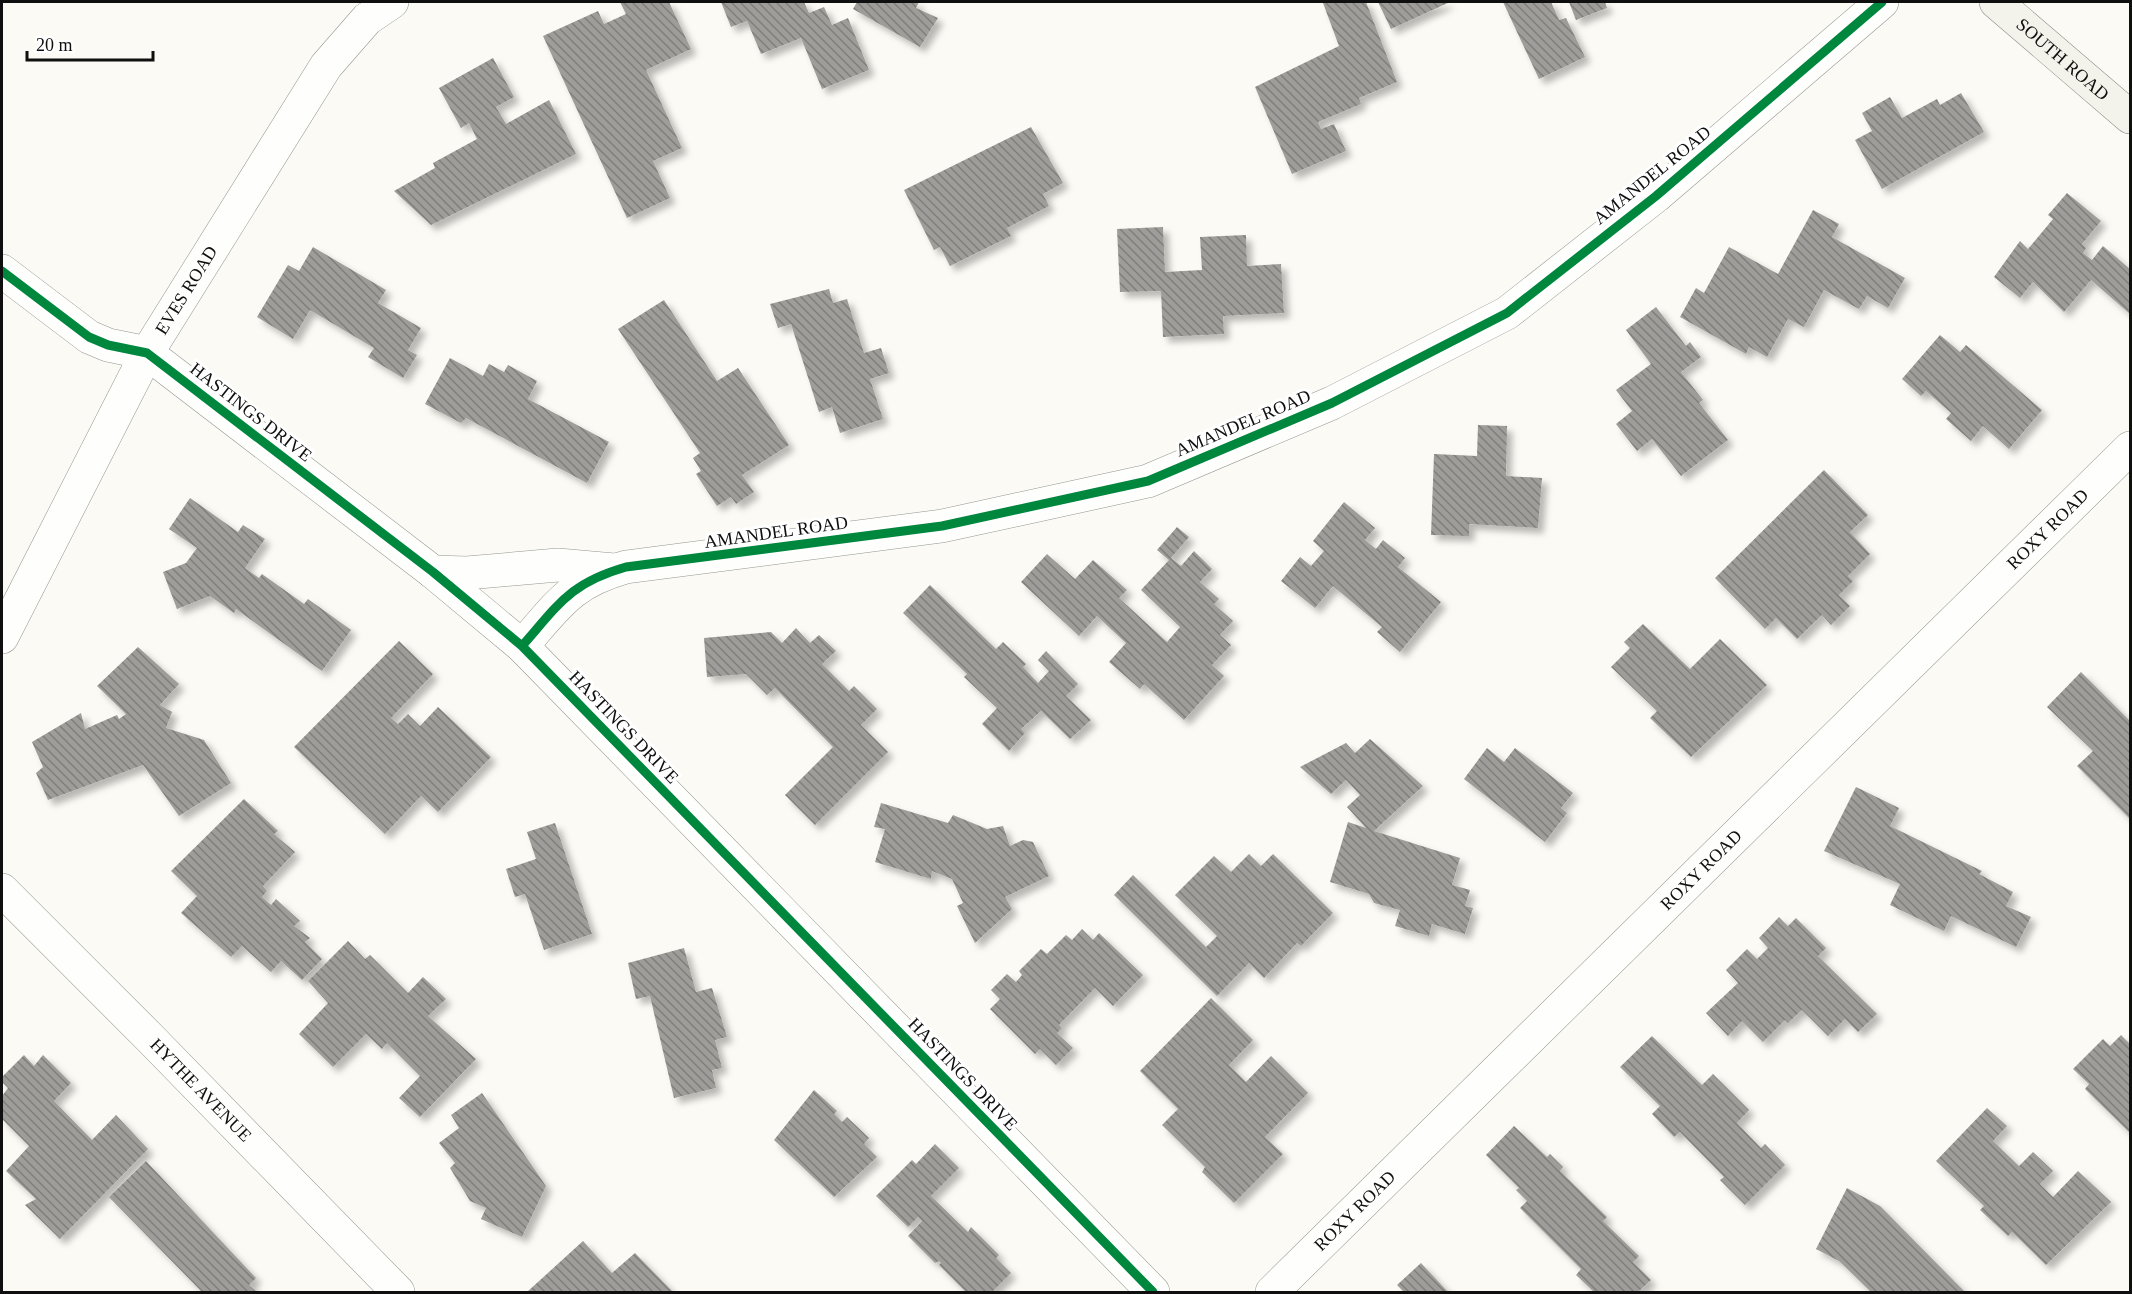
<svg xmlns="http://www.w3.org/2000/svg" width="2132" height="1294" font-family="Georgia,serif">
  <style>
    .building { fill: url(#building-back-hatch); filter: url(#shadow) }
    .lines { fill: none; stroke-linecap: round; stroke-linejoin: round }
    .street-casing { stroke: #959592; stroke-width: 34 }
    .secondary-casing { stroke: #8c8b89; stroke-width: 34 }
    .street { stroke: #fefefd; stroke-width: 33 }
    .secondary { stroke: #f4f3eb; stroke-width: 33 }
    .cycleway-casing { stroke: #fff; stroke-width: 13 }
    .cycleway { stroke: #00873e; stroke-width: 9 }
    .labels { text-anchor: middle; stroke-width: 6; stroke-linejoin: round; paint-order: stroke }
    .street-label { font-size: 18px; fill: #0f0f0f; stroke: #fff }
  </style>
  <defs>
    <pattern id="building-back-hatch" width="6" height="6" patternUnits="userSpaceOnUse" patternTransform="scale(1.5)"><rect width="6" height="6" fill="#9f9d99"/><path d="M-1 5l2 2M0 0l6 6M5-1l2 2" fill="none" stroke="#807e7b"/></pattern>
    <filter id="shadow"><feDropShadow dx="5.5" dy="5.5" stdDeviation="3" flood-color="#0004"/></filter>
  </defs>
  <rect width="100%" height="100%" fill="#fbfaf4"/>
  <path class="building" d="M 620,2 L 669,2 L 691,49 L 646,70 L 682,148 L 653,161 L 670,198 L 627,218 L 543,36 L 598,11 L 604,24 L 626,14 Z
    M 721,2 L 804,2 L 809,13 L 824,7 L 832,25 L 848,18 L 869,70 L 822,89 L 801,38 L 761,54 L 747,21 L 731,27 Z
    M 857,2 L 919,2 L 916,8 L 938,18 L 920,47 L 853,9 Z
    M 1326,2 L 1366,2 L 1397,82 L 1359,98 L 1361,104 L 1318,122 L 1321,129 L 1334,124 L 1346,151 L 1292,174 L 1255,87 L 1339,46 L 1323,3 Z
    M 1378,2 L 1450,2 L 1391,29 Z
    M 1503,2 L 1551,2 L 1559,20 L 1566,18 L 1585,57 L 1539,79 Z
    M 1569,2 L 1605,2 L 1607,8 L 1576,20 Z
    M 493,58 L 514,97 L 496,107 L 506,124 L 549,100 L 576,154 L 431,225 L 394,191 L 435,168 L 433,163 L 477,139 L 469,123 L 461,128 L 439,88 Z
    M 1961,93 L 1984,132 L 1882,189 L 1855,140 L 1872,131 L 1862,113 L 1890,97 L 1902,118 L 1937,99 L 1940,105 Z
    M 1031,127 L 1063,183 L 1043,194 L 1049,206 L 1007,228 L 1011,236 L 950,266 L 940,247 L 934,250 L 904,190 Z
    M 2067,193 L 2101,221 L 2082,244 L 2086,248 L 2083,253 L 2092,260 L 2103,246 L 2130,269 L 2130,314 L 2091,280 L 2064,312 L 2033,282 L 2020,298 L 1994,277 L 2020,241 L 2028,249 L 2053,219 L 2048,215 Z
    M 1813,210 L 1839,224 L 1832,237 L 1905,278 L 1888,308 L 1867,296 L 1859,309 L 1824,290 L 1804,327 L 1788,319 L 1767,357 L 1749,347 L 1746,354 L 1680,317 L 1696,288 L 1704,293 L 1729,247 L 1778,274 Z
    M 1163,227 L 1165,272 L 1202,270 L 1200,237 L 1246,235 L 1247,266 L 1281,264 L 1284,313 L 1223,316 L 1224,334 L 1163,337 L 1161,291 L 1120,292 L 1117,229 Z
    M 313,247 L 386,290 L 378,303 L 421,328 L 408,350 L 417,355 L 403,378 L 368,357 L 374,348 L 310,310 L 293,339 L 257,317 L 288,265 L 299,271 Z
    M 829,289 L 833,303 L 847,299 L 864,353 L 881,348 L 889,373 L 870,379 L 883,419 L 840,433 L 832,407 L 819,412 L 791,324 L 778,328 L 770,304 Z
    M 664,300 L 717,381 L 738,368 L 789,445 L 742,475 L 754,492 L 736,504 L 731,497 L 717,506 L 696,474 L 701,471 L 693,458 L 700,453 L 618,329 Z
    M 1656,307 L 1686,346 L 1690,342 L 1701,357 L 1681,372 L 1703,400 L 1699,403 L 1728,440 L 1681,476 L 1652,439 L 1637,451 L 1616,424 L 1632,411 L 1616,390 L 1651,364 L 1626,330 Z
    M 1940,335 L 1960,352 L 1966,345 L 2042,410 L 2009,449 L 1983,426 L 1971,441 L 1946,419 L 1951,413 L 1926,391 L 1921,396 L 1902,379 Z
    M 450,358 L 483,376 L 489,364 L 504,372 L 508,365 L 537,381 L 528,399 L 609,442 L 587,483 L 466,418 L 461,423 L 425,404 Z
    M 1478,425 L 1507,426 L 1506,476 L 1542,478 L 1538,528 L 1469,524 L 1469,536 L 1431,535 L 1434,454 L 1477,456 Z
    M 1824,470 L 1868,515 L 1850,532 L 1870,554 L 1848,576 L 1853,581 L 1839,595 L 1850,606 L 1831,625 L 1822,615 L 1797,639 L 1776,618 L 1765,629 L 1715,578 Z
    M 190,498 L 238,532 L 243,525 L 265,539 L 245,568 L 259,578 L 262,574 L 304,604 L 308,599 L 351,630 L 322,671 L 236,609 L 234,613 L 210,596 L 177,609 L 163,572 L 186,563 L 197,548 L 169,529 Z
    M 1344,502 L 1375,528 L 1365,540 L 1376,549 L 1383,540 L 1405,558 L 1398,567 L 1441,602 L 1400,652 L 1377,632 L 1382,627 L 1333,586 L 1315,608 L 1281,581 L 1300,557 L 1311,566 L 1324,551 L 1313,541 Z
    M 1177,527 L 1189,537 L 1171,558 L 1181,566 L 1194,551 L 1212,569 L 1200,582 L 1219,599 L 1214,604 L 1233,621 L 1220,635 L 1231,645 L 1212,665 L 1224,676 L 1184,720 L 1144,684 L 1140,689 L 1109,662 L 1126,643 L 1097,616 L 1079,636 L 1021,582 L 1047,554 L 1075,579 L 1093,560 L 1127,590 L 1119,598 L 1167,642 L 1180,627 L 1141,590 L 1169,560 L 1157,550 Z
    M 930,585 L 996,649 L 1003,642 L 1026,664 L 1023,667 L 1038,683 L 1049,671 L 1038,660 L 1046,651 L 1078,684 L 1066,696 L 1091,720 L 1070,739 L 1041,711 L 1021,729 L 1025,733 L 1009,751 L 982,724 L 997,708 L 964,677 L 967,674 L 903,613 Z
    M 1643,624 L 1690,669 L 1720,639 L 1767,685 L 1691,757 L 1650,718 L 1657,711 L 1611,667 L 1630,648 L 1624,642 Z
    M 796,628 L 810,643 L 819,635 L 836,651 L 822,664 L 849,691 L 854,686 L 877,709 L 861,725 L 888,752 L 815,825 L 785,795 L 833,747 L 775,688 L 767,695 L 746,674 L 707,677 L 704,638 L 771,632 L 782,643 Z
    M 399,641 L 433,674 L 391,718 L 398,724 L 408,714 L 420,726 L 438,707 L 491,757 L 438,812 L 421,796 L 385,834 L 294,747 Z
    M 138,647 L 179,684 L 160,705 L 172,712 L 166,728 L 204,740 L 231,783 L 179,816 L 143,765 L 48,800 L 36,773 L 43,767 L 32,742 L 81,713 L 85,729 L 117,715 L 119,719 L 126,714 L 97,686 Z
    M 2081,672 L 2130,721 L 2130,819 L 2077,766 L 2093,751 L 2047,707 Z
    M 1370,739 L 1423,786 L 1374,831 L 1460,858 L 1452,885 L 1470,890 L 1465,906 L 1473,908 L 1465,934 L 1432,924 L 1429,936 L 1395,926 L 1400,910 L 1374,903 L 1369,894 L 1330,882 L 1348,822 L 1366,828 L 1347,807 L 1360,795 L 1346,780 L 1331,794 L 1300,767 L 1346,743 L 1355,753 Z
    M 1487,748 L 1504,762 L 1515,748 L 1573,793 L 1561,808 L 1567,813 L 1545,842 L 1464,779 Z
    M 1856,787 L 1899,808 L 1890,826 L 1982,871 L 1979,874 L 2013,892 L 2006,906 L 2031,917 L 2016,947 L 1951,916 L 1944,931 L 1890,905 L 1900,884 L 1824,851 Z
    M 244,799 L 278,831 L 274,834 L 295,852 L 263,886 L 267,891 L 262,897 L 271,905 L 276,899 L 300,921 L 294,926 L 310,938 L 305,942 L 322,959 L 302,980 L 281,961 L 271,972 L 242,946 L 231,957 L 181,913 L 197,896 L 171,871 Z
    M 881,803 L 948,823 L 953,815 L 987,829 L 1003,826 L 1010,846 L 1023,840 L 1033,842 L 1049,876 L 1005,897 L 1012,909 L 975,943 L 957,906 L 963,903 L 952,879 L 932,871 L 931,879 L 875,862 L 885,829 L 874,827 Z
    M 555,823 L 592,934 L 544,950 L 525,894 L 515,897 L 506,869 L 536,859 L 527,832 Z
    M 1249,854 L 1261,866 L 1273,854 L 1333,913 L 1301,946 L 1297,943 L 1264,978 L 1249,963 L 1217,996 L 1114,895 L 1133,875 L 1206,947 L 1217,936 L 1175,895 L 1214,856 L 1231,872 Z
    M 1779,917 L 1788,926 L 1796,918 L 1826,948 L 1818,956 L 1877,1014 L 1858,1032 L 1845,1019 L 1828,1036 L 1802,1010 L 1788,1023 L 1785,1020 L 1763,1042 L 1742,1021 L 1728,1036 L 1706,1013 L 1738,983 L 1726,970 L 1747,949 L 1757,959 L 1768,948 L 1759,938 Z
    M 1082,929 L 1093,940 L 1099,933 L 1143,975 L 1113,1006 L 1095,988 L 1059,1025 L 1062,1028 L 1057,1033 L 1073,1048 L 1056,1065 L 1040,1049 L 1035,1054 L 990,1009 L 1000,999 L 991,990 L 1007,974 L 1016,982 L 1022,975 L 1019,971 L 1041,949 L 1047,954 L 1066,935 L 1072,940 Z
    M 348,941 L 365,959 L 370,955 L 408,993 L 423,977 L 446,999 L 428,1016 L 476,1059 L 420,1117 L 399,1098 L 420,1076 L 387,1043 L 382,1049 L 366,1034 L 333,1067 L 299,1034 L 328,1003 L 308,981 Z
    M 684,948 L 696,992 L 712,988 L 727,1037 L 715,1040 L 722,1068 L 712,1070 L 716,1088 L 674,1098 L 650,996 L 636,999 L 628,963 Z
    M 1211,998 L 1253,1040 L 1229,1065 L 1246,1082 L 1271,1056 L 1308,1093 L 1265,1137 L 1283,1154 L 1234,1203 L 1202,1172 L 1205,1167 L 1162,1125 L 1178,1109 L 1140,1071 Z
    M 2121,1035 L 2130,1044 L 2130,1133 L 2085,1089 L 2089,1084 L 2073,1069 L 2103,1039 L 2110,1046 Z
    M 1652,1036 L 1702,1085 L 1713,1074 L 1749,1110 L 1737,1123 L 1761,1148 L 1765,1144 L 1785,1165 L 1745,1205 L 1720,1180 L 1724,1177 L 1680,1132 L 1674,1137 L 1652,1114 L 1660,1106 L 1620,1067 Z
    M 24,1055 L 34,1066 L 43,1055 L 71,1083 L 54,1101 L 92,1140 L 116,1115 L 148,1149 L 60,1239 L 25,1205 L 36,1199 L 6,1171 L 29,1146 L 2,1119 L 2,1096 L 8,1088 L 2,1082 L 2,1077 Z
    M 814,1090 L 837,1111 L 834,1114 L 842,1122 L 847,1117 L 869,1138 L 864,1144 L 877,1157 L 834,1197 L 774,1140 Z
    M 482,1093 L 546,1186 L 522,1237 L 481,1219 L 486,1208 L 470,1201 L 450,1168 L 455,1163 L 439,1143 L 459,1128 L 451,1115 Z
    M 1987,1108 L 2007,1126 L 1993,1141 L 2019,1166 L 2033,1152 L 2053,1171 L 2040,1184 L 2053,1197 L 2078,1171 L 2111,1202 L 2046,1265 L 2012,1232 L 2008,1236 L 1980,1210 L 1984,1206 L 1936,1161 Z
    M 1514,1126 L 1547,1157 L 1550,1154 L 1563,1167 L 1560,1171 L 1607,1217 L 1603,1221 L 1639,1256 L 1633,1262 L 1651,1280 L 1638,1292 L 1594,1292 L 1576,1275 L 1581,1269 L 1520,1208 L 1527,1201 L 1516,1190 L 1519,1188 L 1486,1155 Z
    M 935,1144 L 959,1168 L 931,1196 L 968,1232 L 971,1227 L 999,1255 L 996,1258 L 1011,1273 L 992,1292 L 966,1292 L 939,1265 L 941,1263 L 939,1261 L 935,1263 L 908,1236 L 922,1221 L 918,1217 L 908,1227 L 876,1196 L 912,1160 L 916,1164 Z
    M 146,1161 L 256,1278 L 249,1285 L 257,1292 L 202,1292 L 109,1197 Z
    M 1847,1188 L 1880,1206 L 1965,1292 L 1871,1292 L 1839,1261 L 1816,1249 Z
    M 583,1241 L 612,1273 L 635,1253 L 673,1292 L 527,1292 Z
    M 1421,1263 L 1448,1292 L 1404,1292 L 1397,1285 Z"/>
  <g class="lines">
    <g class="street-casing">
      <g id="street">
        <path d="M 2,271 L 89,337 L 108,345 L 147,353 L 433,572 L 522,646 L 1153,1292"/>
        <path d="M 433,572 L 467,573 L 558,565 L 614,570"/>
        <path id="s1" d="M 2,637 L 147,353 L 326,66 L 367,19 L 392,2"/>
        <path d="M 522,646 C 559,604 570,583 626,567 L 942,526 L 1148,481 L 1332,403 L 1507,313 L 1656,196 L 1882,2"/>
        <path id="s2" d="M 2,890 L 151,1039 L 398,1292"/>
        <path id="s3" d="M 1272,1292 L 2130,448"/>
      </g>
    </g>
    <g class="secondary-casing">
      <g id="secondary">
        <path id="s4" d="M 1996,2 L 2130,117"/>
      </g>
    </g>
    <use href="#street" class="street"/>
    <use href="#secondary" class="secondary"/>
    <g class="cycleway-casing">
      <path id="cycleway" d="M 2,271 L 89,337 L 108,345 L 147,353 L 433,572 L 522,646 L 1153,1292
        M 522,646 C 559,604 570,583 626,567 L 942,526 L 1148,481 L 1332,403 L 1507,313 L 1656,196 L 1882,2"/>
    </g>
    <use href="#cycleway" class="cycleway"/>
  </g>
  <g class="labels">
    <g class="street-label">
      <text dy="6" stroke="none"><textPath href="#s4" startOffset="88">SOUTH ROAD</textPath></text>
      <text transform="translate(1652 175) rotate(-39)" y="6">AMANDEL ROAD</text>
      <text dy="6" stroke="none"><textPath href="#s1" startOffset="393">EVES ROAD</textPath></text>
      <text transform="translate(251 412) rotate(38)" y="6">HASTINGS DRIVE</text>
      <text transform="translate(1243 423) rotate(-23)" y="6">AMANDEL ROAD</text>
      <text dy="6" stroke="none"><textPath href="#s3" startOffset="1088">ROXY ROAD</textPath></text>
      <text transform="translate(776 532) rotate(-8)" y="6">AMANDEL ROAD</text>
      <text transform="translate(624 727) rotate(46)" y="6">HASTINGS DRIVE</text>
      <text dy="6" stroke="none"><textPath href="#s3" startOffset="602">ROXY ROAD</textPath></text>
      <text transform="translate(963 1074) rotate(46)" y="6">HASTINGS DRIVE</text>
      <text dy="6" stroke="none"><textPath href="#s2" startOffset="282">HYTHE AVENUE</textPath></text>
      <text dy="6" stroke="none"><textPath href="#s3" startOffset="116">ROXY ROAD</textPath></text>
    </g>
  </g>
  <rect width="2132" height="1294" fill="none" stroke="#0f0f0f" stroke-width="6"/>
  <path d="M27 51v9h126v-9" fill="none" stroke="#0f0f0f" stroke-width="3"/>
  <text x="36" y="51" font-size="18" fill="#0f0f0f" stroke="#ffffff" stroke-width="4.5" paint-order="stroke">20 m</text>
</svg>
